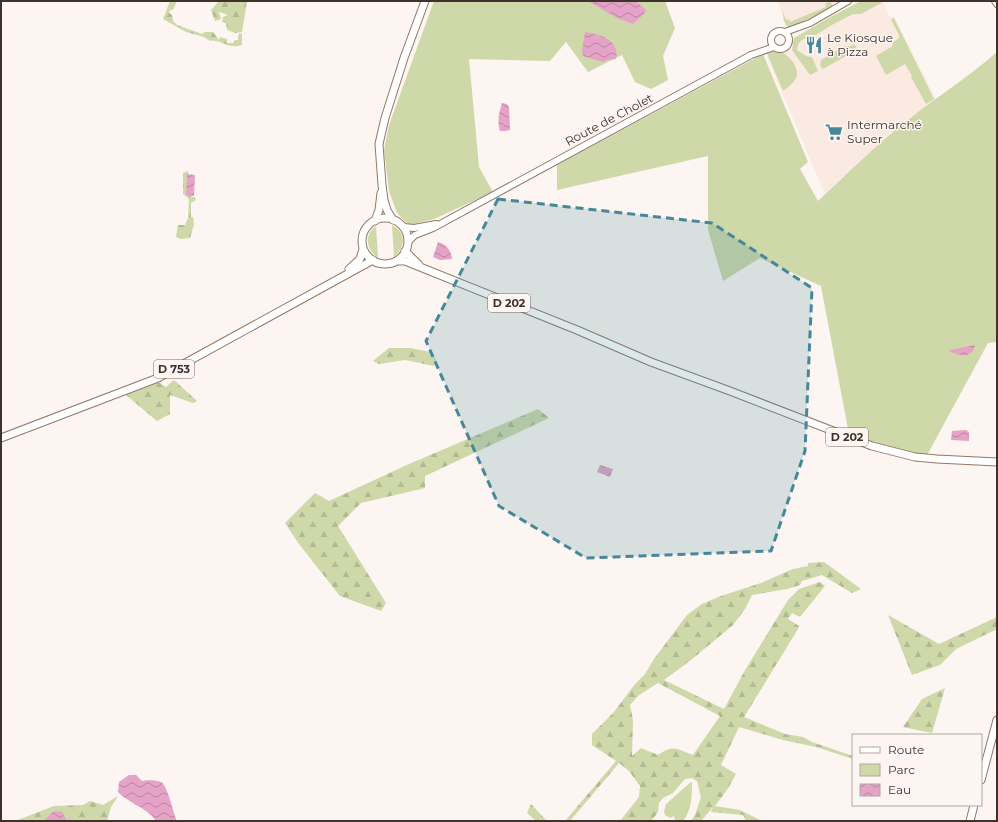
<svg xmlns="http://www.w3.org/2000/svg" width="998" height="822" font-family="Montserrat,sans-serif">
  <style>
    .built { fill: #fbeae1 }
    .green { fill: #ced8a9 }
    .forest { fill: url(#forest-firs); fill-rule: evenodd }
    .water { fill: url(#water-waves) }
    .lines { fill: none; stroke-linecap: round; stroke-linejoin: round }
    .secondary-casing { stroke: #957765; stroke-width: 8 }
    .primary-casing { stroke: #957765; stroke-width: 9 }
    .secondary { stroke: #fff; stroke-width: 6 }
    .primary { stroke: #fff; stroke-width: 7 }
    .marked { fill: #468899; fill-opacity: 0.2; stroke: #468899; stroke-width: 3; stroke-dasharray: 8 5; stroke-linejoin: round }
    .labels { text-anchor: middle; stroke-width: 3; stroke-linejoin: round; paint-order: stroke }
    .shield { fill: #fcf5f1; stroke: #786c66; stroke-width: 1 }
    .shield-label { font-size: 11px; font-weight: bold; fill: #3f322a }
    .poi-label { font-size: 12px; fill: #3f322a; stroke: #fcf5f1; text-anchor: start }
    .street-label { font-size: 12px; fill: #3f322a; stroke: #fcf5f1 }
  </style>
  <defs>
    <pattern id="forest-firs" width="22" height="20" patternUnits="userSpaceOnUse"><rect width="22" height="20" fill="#ced8a9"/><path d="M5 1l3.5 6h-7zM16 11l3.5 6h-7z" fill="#b2ba92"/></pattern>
    <pattern id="water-waves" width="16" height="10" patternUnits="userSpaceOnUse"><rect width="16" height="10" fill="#e5a3c7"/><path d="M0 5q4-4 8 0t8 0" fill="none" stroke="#bb85a2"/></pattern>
  </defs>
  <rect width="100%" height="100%" fill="#fcf5f1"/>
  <path class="built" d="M 778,1 L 838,1 L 794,27 L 784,22 Z
    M 860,1 L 882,1 L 890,17 L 894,17 L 936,99 L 909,118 L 883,141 L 825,194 L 767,57 Z"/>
  <path class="green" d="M 434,1 L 665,1 L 675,28 L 663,56 L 668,80 L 651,89 L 635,82 L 622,55 L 588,72 L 566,42 L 550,61 L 469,59 L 479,167 L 493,192 L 434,219 L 409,225 L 397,213 L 389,191 L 384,150 L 389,125 Z
    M 830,1 L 833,7 L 791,27 L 788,27 C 784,23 783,18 783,12 L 786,20 L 789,19 L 790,22 L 826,7 L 825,4 Z
    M 861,1 L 882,1 L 883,2 L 861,14 L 853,14 L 830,26 L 810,39 C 803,37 797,43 797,50 L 806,56 L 812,57 L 818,71 L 810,75 L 792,50 L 794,38 L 832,16 Z
    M 894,18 L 934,99 L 926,104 L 911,77 L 912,76 L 905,64 L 886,75 L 876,56 L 893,46 L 892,43 L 899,38 L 899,35 L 891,20 Z
    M 854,45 L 856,46 L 857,50 L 823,69 L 820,66 L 821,60 L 843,47 Z
    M 771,50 C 774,51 778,51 781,52 C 790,56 802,70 795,80 C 792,84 787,88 783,91 L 766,51 Z
    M 997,52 L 997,342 L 988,343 L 926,457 L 891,452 L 848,429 L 821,286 L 760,258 L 723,281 L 708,230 L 708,156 L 557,190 L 557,165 L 763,54 L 808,162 L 800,169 L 818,201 C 848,173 877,144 909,119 C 938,96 969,77 997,52 Z
    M 392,225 C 406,232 406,247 394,257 Z
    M 376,226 L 378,257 L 378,258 C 366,250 364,234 376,226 Z
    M 691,782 L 692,782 C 692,796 692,810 683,821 L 675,821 L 674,816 L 670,818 L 665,815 L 664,812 L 666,804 Z"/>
  <path class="forest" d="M 170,1 L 177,1 L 173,10 L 170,10 L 169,13 L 172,15 L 173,21 L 177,25 L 202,34 L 205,32 L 213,32 L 219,40 L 220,37 L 227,39 L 227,43 L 233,43 L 235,40 L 238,40 L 239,33 L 242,34 L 242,45 C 228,50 222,39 210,41 L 204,37 L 186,32 L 163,19 Z
    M 219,1 L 236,2 L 247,1 L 242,32 L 235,33 L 227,30 L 226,23 L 222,22 L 223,17 L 228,15 L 219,12 L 221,19 L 215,21 L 211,10 Z
    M 188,171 L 191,197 L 195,197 L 196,200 L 191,203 L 191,217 L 193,217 L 194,224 L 190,238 L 180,239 L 176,237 L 178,225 L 185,225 L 188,218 L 189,199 L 183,194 L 183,173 Z
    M 389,348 L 410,348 L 431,352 L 436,360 L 434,366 L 405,360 L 379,364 L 373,361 Z
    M 174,380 L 197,401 L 193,403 L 170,395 L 170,414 L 157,421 L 126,395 L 158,382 L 166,387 Z
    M 538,409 L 549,418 L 425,476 L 425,488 L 361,503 L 338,526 L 386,603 L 381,611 L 340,596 L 299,544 L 285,523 L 315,493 L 329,501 L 409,464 Z
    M 824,562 L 861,589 L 852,593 L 822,575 L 802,581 L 800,585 L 787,589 L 752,595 L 745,609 L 733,625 L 691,660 L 664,680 L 724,709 L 744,672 L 788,600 L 799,589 L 820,582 L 825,586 L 800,617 L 792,613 L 788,619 L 799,626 L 798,629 L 744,717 L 785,734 L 803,737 L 812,742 L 853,756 L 853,759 L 816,747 L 783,740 L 739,727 L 721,765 L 736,774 L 727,790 L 715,806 L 740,810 L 762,821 L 746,821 L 743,815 L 711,812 L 713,807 L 701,821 L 691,821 L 695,815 L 701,797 L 697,781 L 692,778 L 685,779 L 673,793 L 663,798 L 659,803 L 658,812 L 653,819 L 651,821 L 620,821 L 639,797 L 640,786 L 629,771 L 619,763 L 570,821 L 565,821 L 616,761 L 592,745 L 592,734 L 614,712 L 635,684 L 645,674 L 654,659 L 687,615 L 702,604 L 721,596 L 761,583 L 793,569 L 808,566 L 808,563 ZM 658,683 L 720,716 L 693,755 C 676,749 674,744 658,755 L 641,748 L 632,756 L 633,720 L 630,705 L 639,695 Z
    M 888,615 L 939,644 L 997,617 L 997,629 L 956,649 L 940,665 L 912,675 Z
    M 945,688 L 932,733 L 903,727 L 922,699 Z
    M 118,796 L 111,807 L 107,821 L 15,821 L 54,806 L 83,805 L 90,801 L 103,805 Z
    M 531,804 L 546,820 L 547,821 L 536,821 L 527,813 Z"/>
  <path class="water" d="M 588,1 L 636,1 L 646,10 L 644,14 L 633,24 L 617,18 Z
    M 585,32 C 600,34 620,40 616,59 L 607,60 L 603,62 L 583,56 L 582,51 Z
    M 502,103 L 507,104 L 509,107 L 510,130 L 506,131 L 500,131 C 497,122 499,112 502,103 Z
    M 187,174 L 195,175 L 194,196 L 186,195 Z
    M 438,242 C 447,245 451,250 452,259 L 440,260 L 433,257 Z
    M 975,345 C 973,359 958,356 949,351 L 949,350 Z
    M 966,430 L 969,432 L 969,441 L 951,440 L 952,431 Z
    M 600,465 L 613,469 L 610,477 L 597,472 Z
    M 129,775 L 136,775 L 142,781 C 147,780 156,780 161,782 C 168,786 173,813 177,821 L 156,821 C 148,808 128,803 118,792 L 119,782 Z
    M 54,811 L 62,812 L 67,821 L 43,821 Z"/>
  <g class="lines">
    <g class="secondary-casing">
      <path id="secondary" d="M 995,1 L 997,4
        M771 40a9 9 0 1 1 18 0a9 9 0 1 1-18 0Z
        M 785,32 L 810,23 L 848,1
        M 403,227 L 414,228 L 436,224
        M 408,242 L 415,235 L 433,228 L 751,55 L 774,47"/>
    </g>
    <g class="primary-casing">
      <path id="primary" d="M362 241a23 23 0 1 1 46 0a23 23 0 1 1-46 0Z
        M 393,220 L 387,210 L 384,200 L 382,185 L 379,144 L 385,118 L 404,58 L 425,1
        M 375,221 L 379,210 L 381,193
        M 405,251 L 419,265
        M 397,261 L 405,261 L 577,330 L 651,362 L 730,391 L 872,446 L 915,457 L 937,459 L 997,462
        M 349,269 L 360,259 L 363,249
        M 1,438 L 158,378 L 373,260
        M 981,780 L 997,720
        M 970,821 L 974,805"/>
    </g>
    <use href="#secondary" class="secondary"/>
    <use href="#primary" class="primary"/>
  </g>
  <path class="marked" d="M 498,199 L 712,223 L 812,288 L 805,451 L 771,551 L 586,558 L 499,506 L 426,341 Z"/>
  <defs>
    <g id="restaurant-bare" transform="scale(1.38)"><path d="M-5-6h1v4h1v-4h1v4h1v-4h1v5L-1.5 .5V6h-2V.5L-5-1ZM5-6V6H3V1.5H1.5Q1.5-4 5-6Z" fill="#468899" stroke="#fcf5f1" stroke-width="2.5" paint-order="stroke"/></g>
    <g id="supermarket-bare" transform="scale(1.38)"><path d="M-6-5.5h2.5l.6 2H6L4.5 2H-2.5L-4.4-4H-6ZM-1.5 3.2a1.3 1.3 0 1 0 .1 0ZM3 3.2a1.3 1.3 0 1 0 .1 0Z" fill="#468899" stroke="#fcf5f1" stroke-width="2.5" paint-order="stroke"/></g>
  </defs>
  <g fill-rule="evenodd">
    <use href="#restaurant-bare" x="814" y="45"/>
    <use href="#supermarket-bare" x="834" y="132"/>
  </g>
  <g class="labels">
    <g class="shield">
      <rect x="488" y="294" width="42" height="18" rx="3"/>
      <rect x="154" y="360" width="40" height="18" rx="3"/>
      <rect x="826" y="428" width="42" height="18" rx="3"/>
    </g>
    <g class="shield-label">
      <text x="509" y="307">D 202</text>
      <text x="174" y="373">D 753</text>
      <text x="847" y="441">D 202</text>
    </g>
    <g class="poi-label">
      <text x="827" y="42">Le Kiosque<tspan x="827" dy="14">à Pizza</tspan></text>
      <text x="847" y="129">Intermarché<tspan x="847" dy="14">Super</tspan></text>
    </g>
    <g class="street-label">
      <text transform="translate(609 120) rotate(-28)" y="4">Route de Cholet</text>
    </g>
  </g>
  <rect width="998" height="822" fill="none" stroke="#3f322a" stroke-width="4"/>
  <rect x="852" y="734" width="130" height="72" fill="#fcf5f1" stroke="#b0a7a1"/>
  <rect x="860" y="747" width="20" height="6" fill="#ffffff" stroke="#b0a7a1"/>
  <text x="888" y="754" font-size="12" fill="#3f322a">Route</text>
  <rect x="860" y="764" width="20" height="12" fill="#ced8a9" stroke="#b0a7a1"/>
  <text x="888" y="774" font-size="12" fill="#3f322a">Parc</text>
  <rect x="860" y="784" width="20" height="12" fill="url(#water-waves)" stroke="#b0a7a1"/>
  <text x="888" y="794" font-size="12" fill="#3f322a">Eau</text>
</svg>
